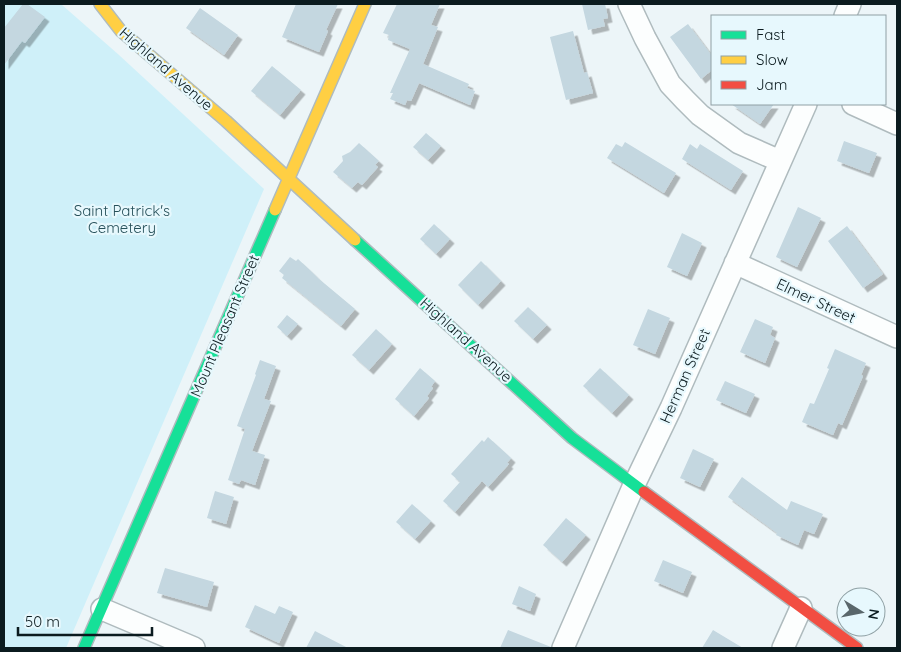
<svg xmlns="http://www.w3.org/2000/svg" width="901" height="652" font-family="Quicksand,sans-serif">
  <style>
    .green { fill: #cff0f9 }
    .building { fill: #c4d7e0; filter: url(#shadow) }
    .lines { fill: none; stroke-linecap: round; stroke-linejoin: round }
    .street-casing { stroke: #afbbbe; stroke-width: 24 }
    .fast-casing { stroke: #afbbbe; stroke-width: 14 }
    .slow-casing { stroke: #afbbbe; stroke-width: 14 }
    .jam-casing { stroke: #afbbbe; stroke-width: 14 }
    .street { stroke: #fcfefe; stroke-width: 21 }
    .fast { stroke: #16e098; stroke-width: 11 }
    .slow { stroke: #ffcf43; stroke-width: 11 }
    .jam { stroke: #f24e42; stroke-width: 11 }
    .labels { text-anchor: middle; stroke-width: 4.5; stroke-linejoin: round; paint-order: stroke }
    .street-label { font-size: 15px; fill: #0b1b1f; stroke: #e7f8fd }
    .park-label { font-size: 15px; fill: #26505a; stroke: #e7f8fd }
  </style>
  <defs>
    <filter id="shadow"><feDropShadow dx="4.5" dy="4.5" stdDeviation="0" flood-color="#0004"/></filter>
  </defs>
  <rect width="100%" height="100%" fill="#ecf5f8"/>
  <path class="green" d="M 4,4 L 61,4 L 119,55 L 264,189 L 66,648 L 4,648 Z"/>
  <path class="building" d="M 23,4 L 27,4 L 45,17 L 25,43 L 22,41 L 4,65 L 4,28 Z
    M 296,4 L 338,4 L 326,30 L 328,31 L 319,52 L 282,37 Z
    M 397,4 L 440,4 L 431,25 L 438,27 L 423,64 L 469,84 L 467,88 L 475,91 L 470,105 L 419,83 L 411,101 L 407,100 L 405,105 L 390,99 L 393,93 L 390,93 L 410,49 L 388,40 L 389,35 L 383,33 Z
    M 582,4 L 605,4 L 608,18 L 603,19 L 605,26 L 588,30 Z
    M 200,8 L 238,35 L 224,55 L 186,28 Z
    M 688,24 L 712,56 L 712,70 L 701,79 L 670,37 Z
    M 573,31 L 584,73 L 587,72 L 593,93 L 566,100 L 550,37 Z
    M 272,66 L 301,90 L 280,115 L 251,91 Z
    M 731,104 L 774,104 L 760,124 Z
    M 426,133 L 441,146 L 428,160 L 413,147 Z
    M 844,141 L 877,153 L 869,173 L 837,161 Z
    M 625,142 L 676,173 L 664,193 L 607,158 L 616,144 L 622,147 Z
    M 359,143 L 379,161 L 375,165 L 378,167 L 362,185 L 358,182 L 352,188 L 333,172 L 343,161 L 342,156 L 350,152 Z
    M 690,144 L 697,149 L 700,144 L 743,171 L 731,190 L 682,159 Z
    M 798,207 L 821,218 L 797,267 L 776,257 Z
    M 434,224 L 450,239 L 436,254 L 420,239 Z
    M 847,226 L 883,274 L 863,288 L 828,241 Z
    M 682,233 L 702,243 L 687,276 L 667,267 Z
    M 290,257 L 296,261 L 298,259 L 312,272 L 319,279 L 355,309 L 341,326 L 282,278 L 284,275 L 279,271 Z
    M 481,261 L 501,281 L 478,305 L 458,285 Z
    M 528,307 L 547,325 L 533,339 L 514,321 Z
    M 648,309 L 670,318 L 655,354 L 633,345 Z
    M 287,315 L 298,324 L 287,336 L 277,327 Z
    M 755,319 L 773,327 L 770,335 L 775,338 L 765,363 L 740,352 Z
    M 376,329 L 392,344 L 369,370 L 352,355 Z
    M 835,349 L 866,363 L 861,375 L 863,376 L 842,425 L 838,423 L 833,435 L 802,422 L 810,403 L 814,404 L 829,369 L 827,368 Z
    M 260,360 L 276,366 L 264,399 L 271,401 L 252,451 L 265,455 L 255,485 L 241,480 L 239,484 L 228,480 L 245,429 L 237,426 L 256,375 L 255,374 Z
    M 420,368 L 435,381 L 431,387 L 433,388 L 427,396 L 429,398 L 414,416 L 395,399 Z
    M 600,368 L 629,395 L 612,413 L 583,386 Z
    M 725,381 L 755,394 L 746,413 L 716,400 Z
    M 488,437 L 511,458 L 507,463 L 509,464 L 488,487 L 482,481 L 455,512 L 443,501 L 460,482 L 451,474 L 482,440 L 484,442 Z
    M 693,449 L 714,459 L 700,487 L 680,478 Z
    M 742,477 L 787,510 L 791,501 L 823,514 L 814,534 L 804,530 L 798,545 L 776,535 L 777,533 L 728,497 Z
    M 215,491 L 234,497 L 226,524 L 207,518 Z
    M 412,504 L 431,521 L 415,539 L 396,522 Z
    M 566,518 L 586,535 L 562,562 L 543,545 Z
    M 663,560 L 692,572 L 683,593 L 654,581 Z
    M 165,568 L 214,582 L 207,607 L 157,593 Z
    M 519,586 L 536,594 L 530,611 L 512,604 Z
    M 255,605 L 275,614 L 279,606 L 293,612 L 279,643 L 245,627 Z
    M 508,630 L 551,647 L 551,648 L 500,648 Z
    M 713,630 L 743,648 L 702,648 Z
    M 315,631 L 348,648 L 306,648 Z"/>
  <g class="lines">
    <g class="street-casing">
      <path id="street" d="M 629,4 L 645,38 L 670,84 L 685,100 L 700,115 L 739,143 L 780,161
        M 845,16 L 850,4
        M 853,104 L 897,124
        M 735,263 L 897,337
        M 102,609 L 194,648
        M 563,648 L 634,485 L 671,408 L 806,104
        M 783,648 L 801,608"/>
    </g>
    <g class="fast-casing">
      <path id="fast" d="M 355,240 L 572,438 L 644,492
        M 84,648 L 275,210"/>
    </g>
    <g class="slow-casing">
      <path id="slow" d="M 100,4 L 121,31 L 226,121 L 355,240
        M 275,210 L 365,4"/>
    </g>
    <g class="jam-casing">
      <path id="jam" d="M 644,492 L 857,648"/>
    </g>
    <use href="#street" class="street"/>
    <use href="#fast" class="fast"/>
    <use href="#slow" class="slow"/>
    <use href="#jam" class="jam"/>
  </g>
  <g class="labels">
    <g class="street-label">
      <text transform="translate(166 69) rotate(41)" y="5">Highland Avenue</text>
      <text transform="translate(816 301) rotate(25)" y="5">Elmer Street</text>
      <text transform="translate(225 326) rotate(-67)" y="5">Mount Pleasant Street</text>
      <text transform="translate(466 340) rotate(42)" y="5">Highland Avenue</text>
      <text transform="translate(685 376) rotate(-66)" y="5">Herman Street</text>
    </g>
    <g class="park-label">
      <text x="122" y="216">Saint Patrick's<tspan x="122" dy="17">Cemetery</tspan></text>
    </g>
  </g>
  <rect width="901" height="652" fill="none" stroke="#0b1b1f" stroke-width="10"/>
  <rect x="711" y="15" width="175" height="90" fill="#e7f8fd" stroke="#8fa0a4"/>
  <rect x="721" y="31" width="25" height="8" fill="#16e098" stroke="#8fa0a4"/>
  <text x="756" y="40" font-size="15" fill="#0b1b1f">Fast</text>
  <rect x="721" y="56" width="25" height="8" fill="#ffcf43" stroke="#8fa0a4"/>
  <text x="756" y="65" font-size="15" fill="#0b1b1f">Slow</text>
  <rect x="721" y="81" width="25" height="8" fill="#f24e42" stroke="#8fa0a4"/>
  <text x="756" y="90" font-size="15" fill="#0b1b1f">Jam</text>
  <g transform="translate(861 612) rotate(100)"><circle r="24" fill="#e7f8fd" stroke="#8fa0a4"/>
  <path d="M0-4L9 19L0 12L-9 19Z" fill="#5a676b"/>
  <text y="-8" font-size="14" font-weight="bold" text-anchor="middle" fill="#0b1b1f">N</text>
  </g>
  <path d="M18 627v8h134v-8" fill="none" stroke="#0b1b1f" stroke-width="2.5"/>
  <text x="25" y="627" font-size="15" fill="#0b1b1f" stroke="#e7f8fd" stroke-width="4" paint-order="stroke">50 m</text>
</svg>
